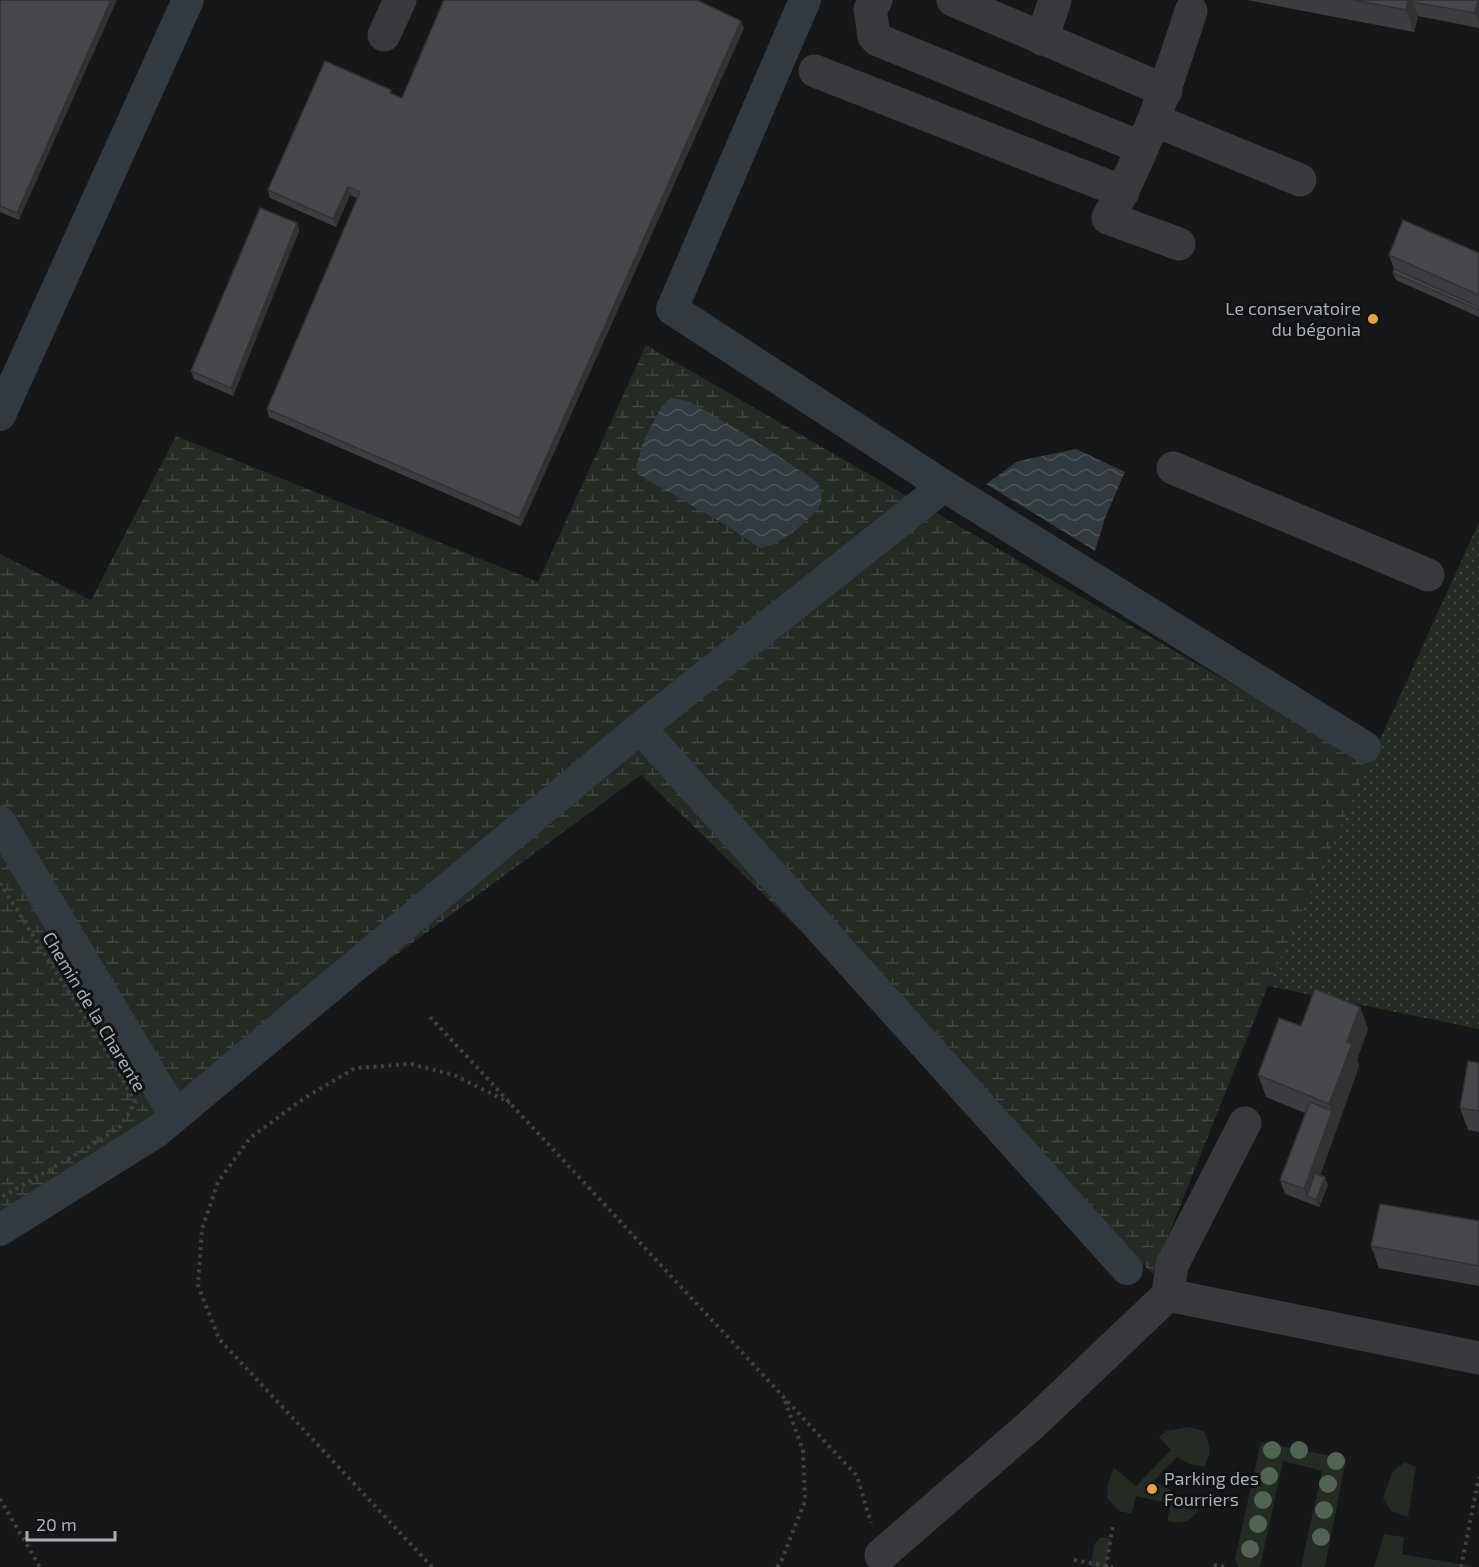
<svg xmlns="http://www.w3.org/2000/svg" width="1479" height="1567" font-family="'Exo 2',sans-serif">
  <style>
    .grass { fill: #232b23 }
    .wetland { fill: url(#wetland-marsh) }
    .garden { fill: url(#garden-dots) }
    .water { fill: url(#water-waves) }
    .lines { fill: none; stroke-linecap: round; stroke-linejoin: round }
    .canal { stroke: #303a40; stroke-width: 32 }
    .path { stroke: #3e4044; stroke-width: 4; stroke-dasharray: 3 4.5; stroke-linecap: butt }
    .minor { stroke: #38393d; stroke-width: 33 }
    .tree { fill: #516352 }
    .wall { fill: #3c3d40 }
    .shaded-wall { fill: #313234 }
    .building { fill: #46474b; stroke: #313234; stroke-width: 1.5 }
    .poi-dot { fill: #e5a342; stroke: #111213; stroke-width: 2 }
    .labels { text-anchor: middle; stroke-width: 6; stroke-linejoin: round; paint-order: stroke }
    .poi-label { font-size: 18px; fill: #a9afb7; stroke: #111213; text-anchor: end }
    .street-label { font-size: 18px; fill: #a9afb7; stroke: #111213 }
  </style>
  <defs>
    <pattern id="wetland-marsh" width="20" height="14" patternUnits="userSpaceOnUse" patternTransform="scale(1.5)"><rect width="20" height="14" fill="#232b23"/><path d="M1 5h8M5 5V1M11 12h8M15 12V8" fill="none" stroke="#404741"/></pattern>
    <pattern id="garden-dots" width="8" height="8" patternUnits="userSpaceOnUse" patternTransform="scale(1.5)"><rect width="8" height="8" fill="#232b23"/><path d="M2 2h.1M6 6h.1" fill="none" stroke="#404741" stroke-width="1.8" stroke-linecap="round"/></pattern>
    <pattern id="water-waves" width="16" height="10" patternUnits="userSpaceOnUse" patternTransform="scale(1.5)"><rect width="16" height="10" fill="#303a40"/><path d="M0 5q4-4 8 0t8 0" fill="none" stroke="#4b5459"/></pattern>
  </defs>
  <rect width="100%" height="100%" fill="#161718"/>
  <path class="grass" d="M 1188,1427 L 1204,1431 C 1211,1448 1212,1451 1204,1467 L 1190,1464 L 1177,1457 L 1154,1481 L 1195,1503 L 1198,1511 C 1189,1523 1181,1524 1167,1521 L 1171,1504 L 1136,1496 L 1132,1514 L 1119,1511 L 1107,1498 L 1108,1483 L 1114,1468 L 1136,1486 L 1171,1450 L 1159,1437 L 1166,1431 Z
    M 1261,1442 L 1346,1459 L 1325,1567 L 1301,1567 L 1322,1471 L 1283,1461 L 1260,1567 L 1238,1567 L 1235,1559 Z
    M 1405,1462 L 1416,1467 L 1408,1517 L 1391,1511 L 1383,1498 L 1393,1471 Z
    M 1384,1534 L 1404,1537 L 1402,1554 L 1475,1567 L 1374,1567 Z
    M 1101,1537 L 1111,1539 L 1106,1565 L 1113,1567 L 1091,1567 L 1094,1545 Z"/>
  <path class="wetland" d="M 646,345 L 1370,764 L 1268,986 L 1153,1274 L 641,775 L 0,1246 L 0,554 L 91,600 L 176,436 L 538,582 Z"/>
  <path class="garden" d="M 1479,522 L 1479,1029 L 1268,986 Z"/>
  <path class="water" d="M 672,398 L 688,401 L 748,436 L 817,482 C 821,489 823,497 820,505 C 813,519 775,548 760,548 L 729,527 L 638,474 L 636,465 L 645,438 L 662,406 Z
    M 1076,449 L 1125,472 L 1105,518 L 1095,551 L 986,484 L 1018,461 Z"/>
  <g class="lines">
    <path class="canal" d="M 805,0 L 672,309 L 944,486 L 1365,747
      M 0,415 L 188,0
      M 640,728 L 944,486
      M 0,822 L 175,1115
      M 0,1230 L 156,1132 L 640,728 L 1127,1269"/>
    <path class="path" d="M 0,883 L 114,1064 L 135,1102 L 121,1126 L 84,1150 L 0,1198
      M 430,1017 L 857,1476 L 871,1523
      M 0,1499 L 40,1567
      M 1074,1560 L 1113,1567
      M 432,1567 L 219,1339 L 198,1285 L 202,1229 L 218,1182 L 250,1138 L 303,1099 L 355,1068 L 411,1064 L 454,1075 L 510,1103
      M 777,1567 L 781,1562 L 805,1501 L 803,1450 L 785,1401
      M 1106,1567 L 1113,1525
      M 1215,1567 L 1216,1565 L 1226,1567
      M 1461,1567 L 1479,1477"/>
    <path class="minor" d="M 876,0 L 870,9 L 874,36 L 878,40 L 1142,148
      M 953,0 L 1166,91
      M 384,35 L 400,0
      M 1042,39 L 1055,0
      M 815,71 L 1123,192
      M 1154,120 L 1300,180
      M 1179,244 L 1108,218 C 1145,153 1168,82 1191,11
      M 1173,468 L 1428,575
      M 1168,1295 L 1479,1358
      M 881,1555 L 1031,1425 L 1168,1295 L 1172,1265 L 1245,1123"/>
  </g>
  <g class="tree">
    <circle cx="1272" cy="1450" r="9"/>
    <circle cx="1299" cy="1450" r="9"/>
    <circle cx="1336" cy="1461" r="9"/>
    <circle cx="1269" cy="1476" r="9"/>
    <circle cx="1328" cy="1484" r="9"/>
    <circle cx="1263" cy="1500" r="9"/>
    <circle cx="1324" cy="1510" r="9"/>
    <circle cx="1258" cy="1524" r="9"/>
    <circle cx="1321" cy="1537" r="9"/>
    <circle cx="1250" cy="1549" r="9"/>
  </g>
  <path class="wall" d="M 0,0 L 19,220 L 0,212 Z
    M 1247,0 L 1479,0 L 1479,28 L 1418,16 L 1414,32 Z
    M 744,28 L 521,526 L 269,417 L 267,409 L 357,198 L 350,195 L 336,227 L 270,198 L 268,190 L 391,90 L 392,94 L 402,98 Z
    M 297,223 L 299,231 L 233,396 L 194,379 L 191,371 Z
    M 1479,253 L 1479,317 L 1396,280 L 1393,273 L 1394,269 L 1389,255 Z
    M 1360,1007 L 1368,1029 L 1357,1059 L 1359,1066 L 1320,1176 L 1328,1185 L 1319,1207 L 1285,1194 L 1280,1180 L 1305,1113 L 1266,1097 L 1258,1075 L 1301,1026 Z
    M 1479,1063 L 1479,1132 L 1468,1130 L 1460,1108 Z
    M 1479,1221 L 1479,1286 L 1379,1268 L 1371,1246 Z"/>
  <path class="shaded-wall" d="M 111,0 L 117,0 L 19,220 L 17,213 Z
    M 1408,0 L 1421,0 L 1412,2 L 1418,16 L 1414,32 L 1406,10 Z
    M 1478,0 L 1479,0 L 1479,24 L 1475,13 Z
    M 741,21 L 744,28 L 521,526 L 519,518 Z
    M 348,187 L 350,195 L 336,227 L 333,219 Z
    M 297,223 L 299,231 L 233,396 L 231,388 Z
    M 1360,1007 L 1368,1029 L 1357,1059 L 1359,1066 L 1312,1198 L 1307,1196 L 1304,1189 L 1332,1111 L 1329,1104 L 1347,1042 Z
    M 1325,1177 L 1328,1185 L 1319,1207 L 1316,1200 Z"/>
  <path class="building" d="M 0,0 L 111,0 L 17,213 L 0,206 Z
    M 444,0 L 697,0 L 741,21 L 519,518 L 267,409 L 360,192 L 348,187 L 333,219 L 268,190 L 325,61 L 391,90 L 390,93 L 402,98 Z
    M 1353,0 L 1408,0 L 1406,10 Z
    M 1413,0 L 1478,0 L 1475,13 L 1412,2 Z
    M 260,208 L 297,223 L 231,388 L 191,371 Z
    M 1403,220 L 1479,253 L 1479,295 L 1389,255 Z
    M 1394,269 L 1479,307 L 1479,310 L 1393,273 Z
    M 1315,989 L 1360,1007 L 1347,1042 L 1352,1044 L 1329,1104 L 1258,1075 L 1279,1018 L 1301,1026 Z
    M 1468,1061 L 1479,1063 L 1479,1111 L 1460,1108 Z
    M 1310,1102 L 1332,1111 L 1304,1189 L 1280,1180 Z
    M 1315,1174 L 1325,1177 L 1316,1200 L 1307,1196 Z
    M 1380,1204 L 1479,1221 L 1479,1266 L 1371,1246 Z"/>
  <g class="poi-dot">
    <circle cx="1373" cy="319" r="6"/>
    <circle cx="1152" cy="1489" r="6"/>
  </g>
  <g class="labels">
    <g class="poi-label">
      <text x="1361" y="315">Le conservatoire<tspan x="1361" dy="21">du bégonia</tspan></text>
      <text x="1164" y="1485" text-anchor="start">Parking des<tspan x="1164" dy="21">Fourriers</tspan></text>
    </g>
    <g class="street-label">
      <text transform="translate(94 1012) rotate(59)" y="6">Chemin de la Charente</text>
    </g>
  </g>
  <path d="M27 1531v9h88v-9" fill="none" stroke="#a9afb7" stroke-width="3"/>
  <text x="36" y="1531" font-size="18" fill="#a9afb7" stroke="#111213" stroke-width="4.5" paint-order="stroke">20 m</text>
</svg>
